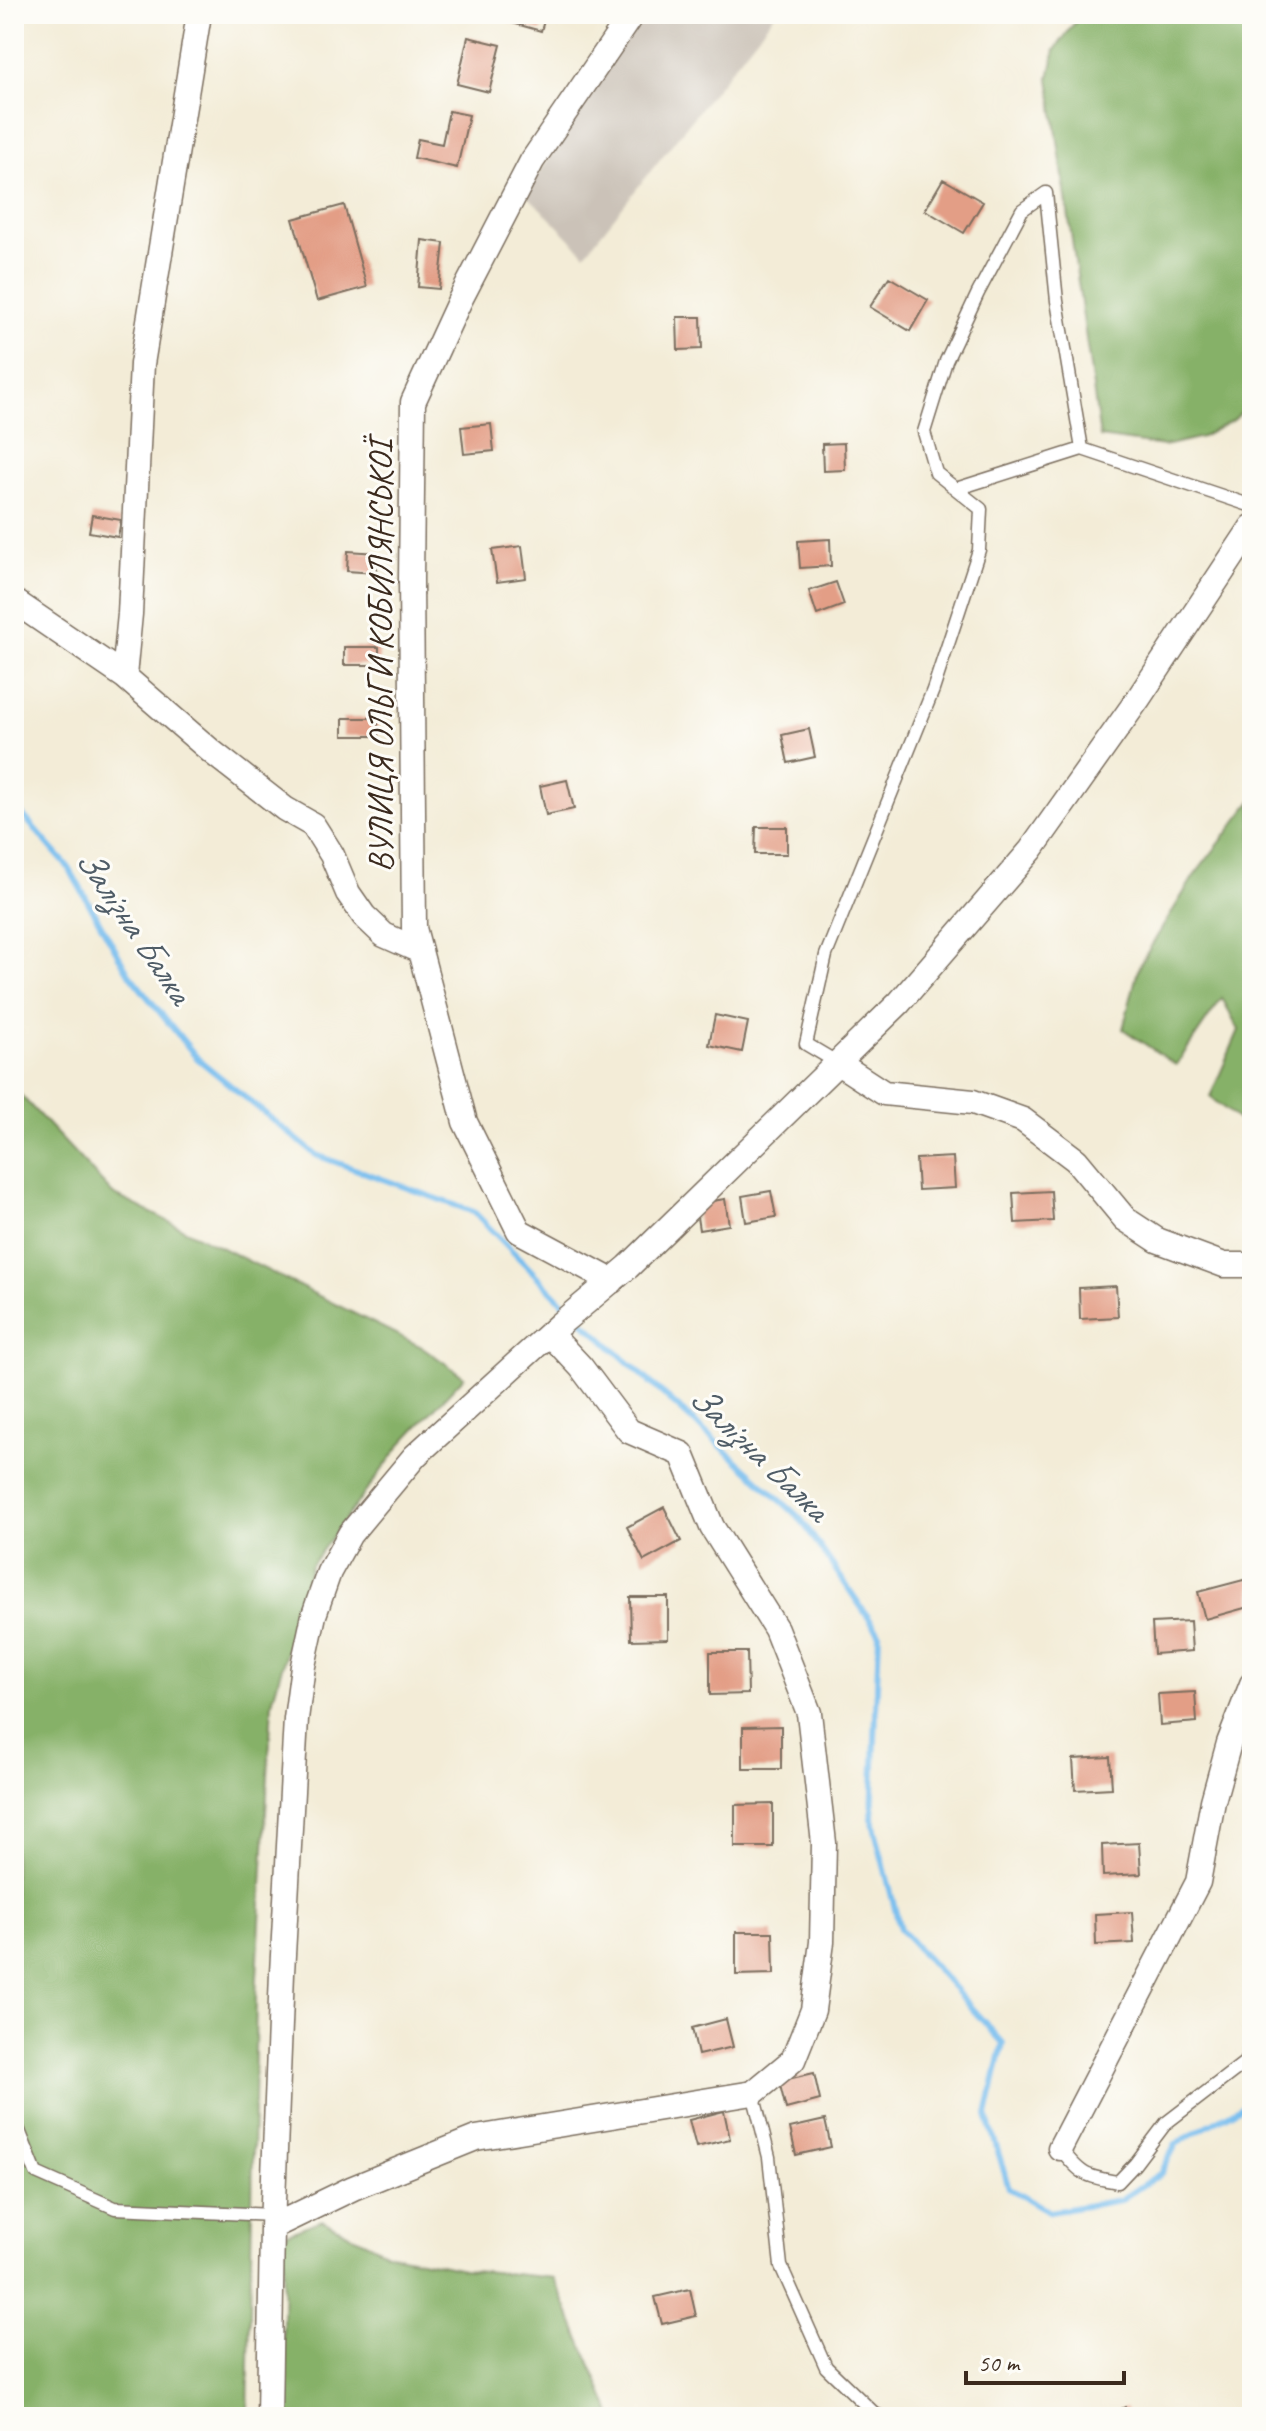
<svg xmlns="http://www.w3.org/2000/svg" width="1266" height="2431" font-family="Caveat,sans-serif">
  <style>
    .industrial { fill: #cbc2b8 }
    .forest { fill: #86b168; stroke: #606e43; stroke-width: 2 }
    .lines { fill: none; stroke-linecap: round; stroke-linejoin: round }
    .stream { stroke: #77bdee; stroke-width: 6 }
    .building { fill: #e39e86 }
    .lane-casing { stroke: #7b6e5f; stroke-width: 15 }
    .street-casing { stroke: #7b6e5f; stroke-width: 27 }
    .lane { stroke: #fff; stroke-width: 12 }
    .street { stroke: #fff; stroke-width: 24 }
    .labels { text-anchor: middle; stroke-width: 6; stroke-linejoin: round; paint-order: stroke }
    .street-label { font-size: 34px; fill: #3b2a1e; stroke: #fdfcf7 }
    .water-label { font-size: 36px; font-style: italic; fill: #505d67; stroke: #fdfcf7 }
  </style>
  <rect width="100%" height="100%" fill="#fdfcf7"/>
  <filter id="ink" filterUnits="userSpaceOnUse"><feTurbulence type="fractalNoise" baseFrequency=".0125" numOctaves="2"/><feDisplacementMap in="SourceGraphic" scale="16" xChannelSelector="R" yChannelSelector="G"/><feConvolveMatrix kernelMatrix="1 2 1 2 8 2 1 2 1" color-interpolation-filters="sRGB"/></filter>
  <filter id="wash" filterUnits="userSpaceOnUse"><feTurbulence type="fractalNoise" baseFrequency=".006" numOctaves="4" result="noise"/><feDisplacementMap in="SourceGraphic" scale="32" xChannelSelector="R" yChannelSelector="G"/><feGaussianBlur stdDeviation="1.8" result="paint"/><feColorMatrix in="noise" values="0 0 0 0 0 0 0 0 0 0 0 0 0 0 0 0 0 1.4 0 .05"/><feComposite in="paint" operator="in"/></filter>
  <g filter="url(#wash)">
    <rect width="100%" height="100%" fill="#f3ecd7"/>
    <path class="industrial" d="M 640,14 L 775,14 L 585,254 L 526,194 Z"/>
    <path class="forest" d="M 1081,14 L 1252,14 L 1252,400 L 1235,419 L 1202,437 L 1164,446 L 1100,437 L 1049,78 L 1055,50 Z
      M 1252,801 L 1252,1129 L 1251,1130 L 1210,1097 L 1239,1030 L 1222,998 L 1176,1065 L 1123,1029 L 1139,966 L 1194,876 Z
      M 14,1088 L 113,1194 L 424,1348 L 464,1377 L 403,1442 L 311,1565 L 272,1702 L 256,1996 L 248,2417 L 14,2417 Z
      M 322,2220 L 387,2253 L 463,2269 L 554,2278 L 613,2417 L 282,2417 L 284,2234 Z"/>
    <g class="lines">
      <path class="stream" d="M 14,805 L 69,868 L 129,974 L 198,1059 L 316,1155 L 474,1212 L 568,1308
        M 576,1315 L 800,1518 L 879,1633 L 872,1818 L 900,1929 L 1003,2043 L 987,2115 L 1009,2188 L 1050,2212 L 1120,2200 L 1161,2173 L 1176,2144 L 1246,2104 L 1252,2103"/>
    </g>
    <g id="blocks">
      <path class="building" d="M 511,14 L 546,14 L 541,31 L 509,22 Z
        M 468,37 L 501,45 L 489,92 L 457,84 Z
        M 449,111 L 469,115 L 457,168 L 414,158 L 418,139 L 442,144 Z
        M 943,179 L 983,202 L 964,233 L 925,210 Z
        M 344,205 L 367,287 L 317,301 L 293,219 Z
        M 422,240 L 444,243 L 439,289 L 418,287 Z
        M 889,277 L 928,300 L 910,331 L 870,307 Z
        M 677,317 L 701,317 L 702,349 L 678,350 Z
        M 491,424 L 494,451 L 464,454 L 461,427 Z
        M 844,443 L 845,470 L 823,471 L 822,444 Z
        M 92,515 L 121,520 L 118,537 L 89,532 Z
        M 830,539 L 831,566 L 800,568 L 798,541 Z
        M 522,546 L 526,578 L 497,582 L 492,550 Z
        M 348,551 L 377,553 L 376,573 L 347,571 Z
        M 836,582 L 844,605 L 817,615 L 809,591 Z
        M 344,647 L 379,647 L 379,665 L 344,665 Z
        M 343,718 L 378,718 L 378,736 L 343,736 Z
        M 809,729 L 815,757 L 788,763 L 782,735 Z
        M 567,780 L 574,809 L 546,815 L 540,786 Z
        M 756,827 L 787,827 L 787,854 L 755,854 Z
        M 715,1015 L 748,1022 L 742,1052 L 709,1045 Z
        M 953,1157 L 955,1188 L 918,1190 L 916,1159 Z
        M 771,1191 L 776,1217 L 746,1222 L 742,1196 Z
        M 1051,1191 L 1053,1221 L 1015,1223 L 1013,1193 Z
        M 725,1199 L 729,1225 L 699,1230 L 695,1204 Z
        M 1116,1286 L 1118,1317 L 1080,1319 L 1079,1288 Z
        M 664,1507 L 681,1541 L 644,1561 L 627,1527 Z
        M 1251,1578 L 1252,1606 L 1205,1619 L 1198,1592 Z
        M 630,1597 L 668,1597 L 668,1639 L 631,1640 Z
        M 1190,1621 L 1192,1651 L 1154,1654 L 1152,1623 Z
        M 710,1652 L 747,1652 L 748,1694 L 710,1695 Z
        M 1195,1692 L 1197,1722 L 1160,1725 L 1158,1694 Z
        M 781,1726 L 781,1769 L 743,1769 L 743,1727 Z
        M 1110,1757 L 1112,1788 L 1075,1790 L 1073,1759 Z
        M 773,1804 L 773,1847 L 735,1847 L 735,1805 Z
        M 1139,1843 L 1141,1874 L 1103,1876 L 1102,1845 Z
        M 1132,1912 L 1134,1943 L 1096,1945 L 1095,1914 Z
        M 736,1932 L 773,1932 L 774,1974 L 736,1975 Z
        M 726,2019 L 733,2047 L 698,2055 L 692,2028 Z
        M 814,2073 L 820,2100 L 786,2109 L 779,2081 Z
        M 724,2111 L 730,2139 L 696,2147 L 689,2120 Z
        M 825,2120 L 831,2147 L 796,2155 L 790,2128 Z
        M 690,2289 L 696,2316 L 662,2324 L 655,2297 Z
        M 1125,2407 L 1130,2417 L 1105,2417 Z"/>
    </g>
  </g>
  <g filter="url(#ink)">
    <use href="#blocks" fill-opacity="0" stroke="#7b6e5f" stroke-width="2"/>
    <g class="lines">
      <g class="lane-casing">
        <path id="lane" d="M 956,489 L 1082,449
          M 838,1063 L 806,1044 L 826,955 L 933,690 L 979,550 L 981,509 L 936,473 L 924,432 L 946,361 L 978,293 L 1022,210 L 1046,193 L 1057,301 L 1082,449 L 1252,506
          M 753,2093 L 769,2157 L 781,2266 L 826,2367 L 875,2414 L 882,2417
          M 14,2118 L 36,2173 L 115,2208 L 273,2215
          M 1060,2148 C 1080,2174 1085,2177 1118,2182 L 1135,2164 L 1166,2123 L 1252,2057"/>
      </g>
      <g class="street-casing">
        <path id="street" d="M 14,601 L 124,676 L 212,752 L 285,809 L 313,825 L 332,855 L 348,893 L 364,916 L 384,935 L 420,951
          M 124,676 L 130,614 L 142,364 L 199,14
          M 838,1063 L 884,1093 L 973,1102 L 1023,1120 L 1076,1160 L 1125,1219 L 1157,1240 L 1224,1265 L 1252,1265
          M 612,1281 L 519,1231 L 465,1122 L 414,928 L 411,579 L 413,402 L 460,300 L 532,161 L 632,14
          M 1060,2148 L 1198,1882 L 1213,1801 L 1229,1743 L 1252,1684
          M 272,2227 L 353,2188 L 476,2138 L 753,2093 L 793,2060 L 813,2010 L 822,1942 L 824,1843 L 809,1713 L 776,1629 L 712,1527 L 682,1454 L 629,1431 L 581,1367 L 550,1334
          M 269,2417 L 272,2227 L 282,1973 L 296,1719 L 303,1666 L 314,1615 L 329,1572 L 350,1534 L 415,1456 L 560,1324 L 628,1267 L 899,1003 L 1031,850 L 1138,699 L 1252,527"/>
      </g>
      <use href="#lane" class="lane"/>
      <use href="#street" class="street"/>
    </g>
  </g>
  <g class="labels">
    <g class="street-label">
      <text transform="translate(380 656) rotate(-90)" y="12">ВУЛИЦЯ ОЛЬГИ КОБИЛЯНСЬКОЇ</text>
    </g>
    <g class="water-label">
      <text transform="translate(135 925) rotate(56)" y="13">Залізна Балка</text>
      <text transform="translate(760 1452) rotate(44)" y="13">Залізна Балка</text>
    </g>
  </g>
  <rect width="1266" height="2431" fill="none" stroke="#fdfcf7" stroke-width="48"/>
  <path d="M966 2371v12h158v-12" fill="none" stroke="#3b2a1e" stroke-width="4"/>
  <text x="978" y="2371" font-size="24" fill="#3b2a1e" stroke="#fdfcf7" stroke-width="6" paint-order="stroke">50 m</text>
</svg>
